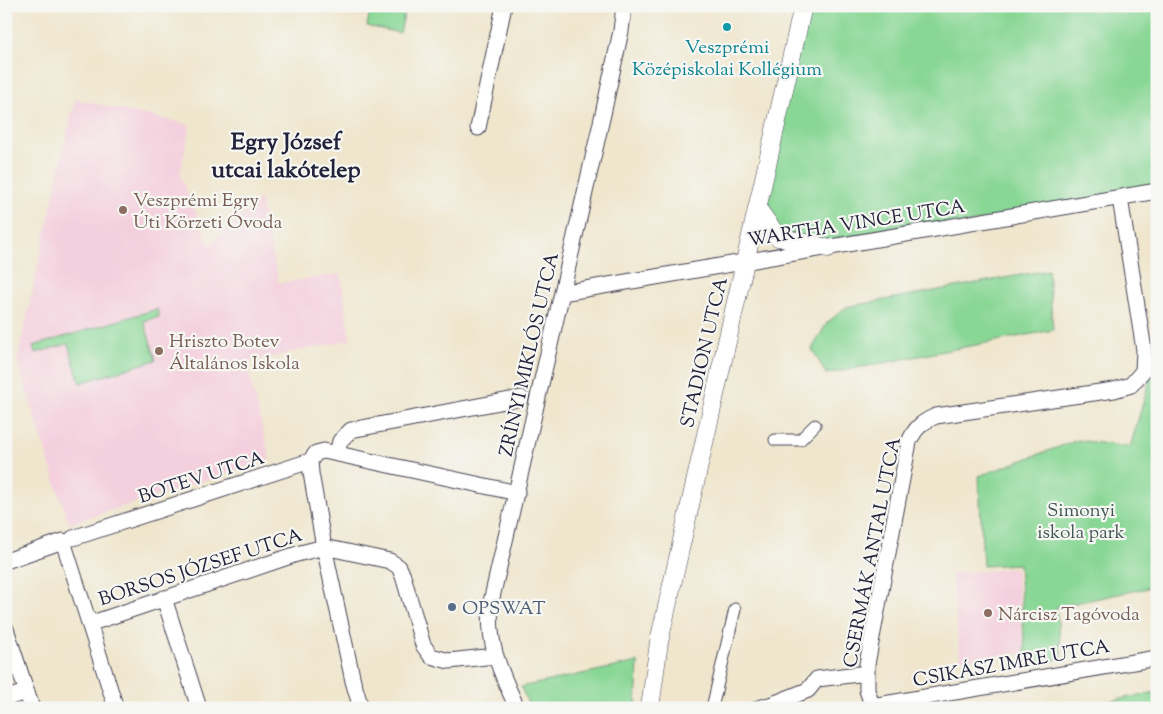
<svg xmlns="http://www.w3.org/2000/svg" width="1163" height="714" font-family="'Sorts Mill Goudy',serif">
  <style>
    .built { fill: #f4cfdd }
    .green { fill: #89d795; stroke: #567c68 }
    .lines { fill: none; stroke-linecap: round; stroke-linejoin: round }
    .pedestrian-casing { stroke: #413f51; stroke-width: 13 }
    .minor-casing { stroke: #413f51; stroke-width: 17 }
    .tertiary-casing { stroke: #413f51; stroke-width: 19 }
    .pedestrian { stroke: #fff; stroke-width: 11 }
    .minor { stroke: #fff; stroke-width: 15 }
    .tertiary { stroke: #fff; stroke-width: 18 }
    .culture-dot { fill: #0f9aa8; stroke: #f6f6f2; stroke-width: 2 }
    .education-dot { fill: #8d6e63; stroke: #f6f6f2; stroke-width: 2 }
    .service-dot { fill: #5c6f8a; stroke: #f6f6f2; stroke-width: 2 }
    .labels { text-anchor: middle; stroke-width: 4.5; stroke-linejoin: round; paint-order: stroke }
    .culture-label { font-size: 19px; fill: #0d838f; stroke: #f6f6f2 }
    .education-label { font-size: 19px; fill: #785e54; stroke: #f6f6f2; text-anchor: start }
    .street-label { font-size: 19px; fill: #22223b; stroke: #f6f6f2 }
    .park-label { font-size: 19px; fill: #415856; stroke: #f6f6f2 }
    .service-label { font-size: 19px; fill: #4e5e75; stroke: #f6f6f2; text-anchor: start }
    .district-label { font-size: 24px; font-weight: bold; fill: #22223b; stroke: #f6f6f2 }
  </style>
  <rect width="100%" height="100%" fill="#f6f6f2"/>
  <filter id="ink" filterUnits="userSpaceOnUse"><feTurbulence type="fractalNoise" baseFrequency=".02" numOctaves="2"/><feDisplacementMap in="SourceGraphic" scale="10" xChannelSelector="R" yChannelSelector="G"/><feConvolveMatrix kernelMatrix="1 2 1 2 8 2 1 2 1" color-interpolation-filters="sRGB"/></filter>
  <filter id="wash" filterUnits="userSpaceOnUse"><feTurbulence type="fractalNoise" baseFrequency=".0096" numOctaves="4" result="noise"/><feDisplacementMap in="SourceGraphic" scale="20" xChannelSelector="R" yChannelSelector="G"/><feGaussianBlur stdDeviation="1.12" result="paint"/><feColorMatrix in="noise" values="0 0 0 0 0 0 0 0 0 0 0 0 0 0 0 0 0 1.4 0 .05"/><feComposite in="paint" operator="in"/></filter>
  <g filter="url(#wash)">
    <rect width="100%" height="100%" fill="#efe6cd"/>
    <path class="built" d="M 75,99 L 190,125 L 180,175 L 209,245 L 260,199 L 279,283 L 341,274 L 350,340 L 246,362 L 270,459 L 69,524 L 17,361 Z
      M 1016,568 L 1024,653 L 960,659 L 952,574 Z"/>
    <path class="green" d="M 371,6 L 406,6 L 400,33 L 367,26 Z
      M 803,6 L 1157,6 L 1157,190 L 828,248 L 778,237 L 757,208 Z
      M 1048,270 L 1053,330 L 826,374 L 812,349 L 827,323 L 846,307 Z
      M 157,309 L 159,317 L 144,321 L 156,360 L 80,383 L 68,344 L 35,353 L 33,346 Z
      M 1157,361 L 1157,586 L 1056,607 L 1062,658 L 1026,667 L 1019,564 L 983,566 L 979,476 L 1078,440 L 1130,447 L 1155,362 Z
      M 638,662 L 636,708 L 530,708 L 521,687 Z
      M 1157,692 L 1157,708 L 1073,708 Z"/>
  </g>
  <g filter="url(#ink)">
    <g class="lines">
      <g class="pedestrian-casing">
        <path id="pedestrian" d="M 775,440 L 800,440 L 815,425
          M 712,708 L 735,609"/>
      </g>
      <g class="minor-casing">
        <path id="minor" d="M 478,128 L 504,6
          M 562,293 L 1157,191
          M 337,454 L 340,441 L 351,430 L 521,398
          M 310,461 L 311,473 L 324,547 L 353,681 L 361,708
          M 73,538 L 310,461 L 316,453 L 324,451 L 517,493
          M 6,561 L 63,541 L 116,708
          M 164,598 L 199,708
          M 89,624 L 297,554 L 324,547 L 390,561 L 399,567 L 403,576 L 423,645 L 431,656 L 449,661 L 495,656
          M 6,629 L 32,708
          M 6,698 L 27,692
          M 872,706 L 1157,658
          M 517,708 C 500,670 487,645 491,602 L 603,114 L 621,31 L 624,6
          M 759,708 L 773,704 L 808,690 L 817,679 L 867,673
          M 873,708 L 867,690 L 867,664 L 909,442 C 915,428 922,422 936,416 L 1114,390 L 1131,385 L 1143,371 L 1144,350 L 1120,198"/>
      </g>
      <g class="tertiary-casing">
        <path id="tertiary" d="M 757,208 L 778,237 L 828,248
          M 650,708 L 659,642 L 803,6"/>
      </g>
      <use href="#pedestrian" class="pedestrian"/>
      <use href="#minor" class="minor"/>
      <use href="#tertiary" class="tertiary"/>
    </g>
  </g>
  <circle class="culture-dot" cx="727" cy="27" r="5"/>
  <g class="education-dot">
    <circle cx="123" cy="210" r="5"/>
    <circle cx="159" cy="351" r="5"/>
    <circle cx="988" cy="613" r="5"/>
  </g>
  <circle class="service-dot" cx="452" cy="607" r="5"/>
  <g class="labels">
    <g class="culture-label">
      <text x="727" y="53">Veszprémi<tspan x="727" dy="22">Középiskolai Kollégium</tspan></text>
    </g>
    <g class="education-label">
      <text x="133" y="206">Veszprémi Egry<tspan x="133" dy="22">Úti Körzeti Óvoda</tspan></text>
      <text x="169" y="347">Hriszto Botev<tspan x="169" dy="22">Általános Iskola</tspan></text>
      <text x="998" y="620">Nárcisz Tagóvoda</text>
    </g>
    <g class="street-label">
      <text transform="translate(856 222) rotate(-9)" y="7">WARTHA VINCE UTCA</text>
      <text transform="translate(703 352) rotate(-77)" y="7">STADION UTCA</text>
      <text transform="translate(528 354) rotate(-77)" y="7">ZRÍNYI MIKLÓS UTCA</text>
      <text transform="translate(201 476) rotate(-18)" y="7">BOTEV UTCA</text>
      <text transform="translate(871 552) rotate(-79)" y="7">CSERMÁK ANTAL UTCA</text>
      <text transform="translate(200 566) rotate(-18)" y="7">BORSOS JÓZSEF UTCA</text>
      <text transform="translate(1011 662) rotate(-10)" y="7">CSIKÁSZ IMRE UTCA</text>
    </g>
    <g class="park-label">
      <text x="1081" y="516">Simonyi<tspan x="1081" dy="22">iskola park</tspan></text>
    </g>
    <g class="service-label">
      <text x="462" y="614">OPSWAT</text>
    </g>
    <g class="district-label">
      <text x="286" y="149">Egry József<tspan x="286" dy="28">utcai lakótelep</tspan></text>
    </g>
  </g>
  <rect width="1163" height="714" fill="none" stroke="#f6f6f2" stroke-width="25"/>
</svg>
